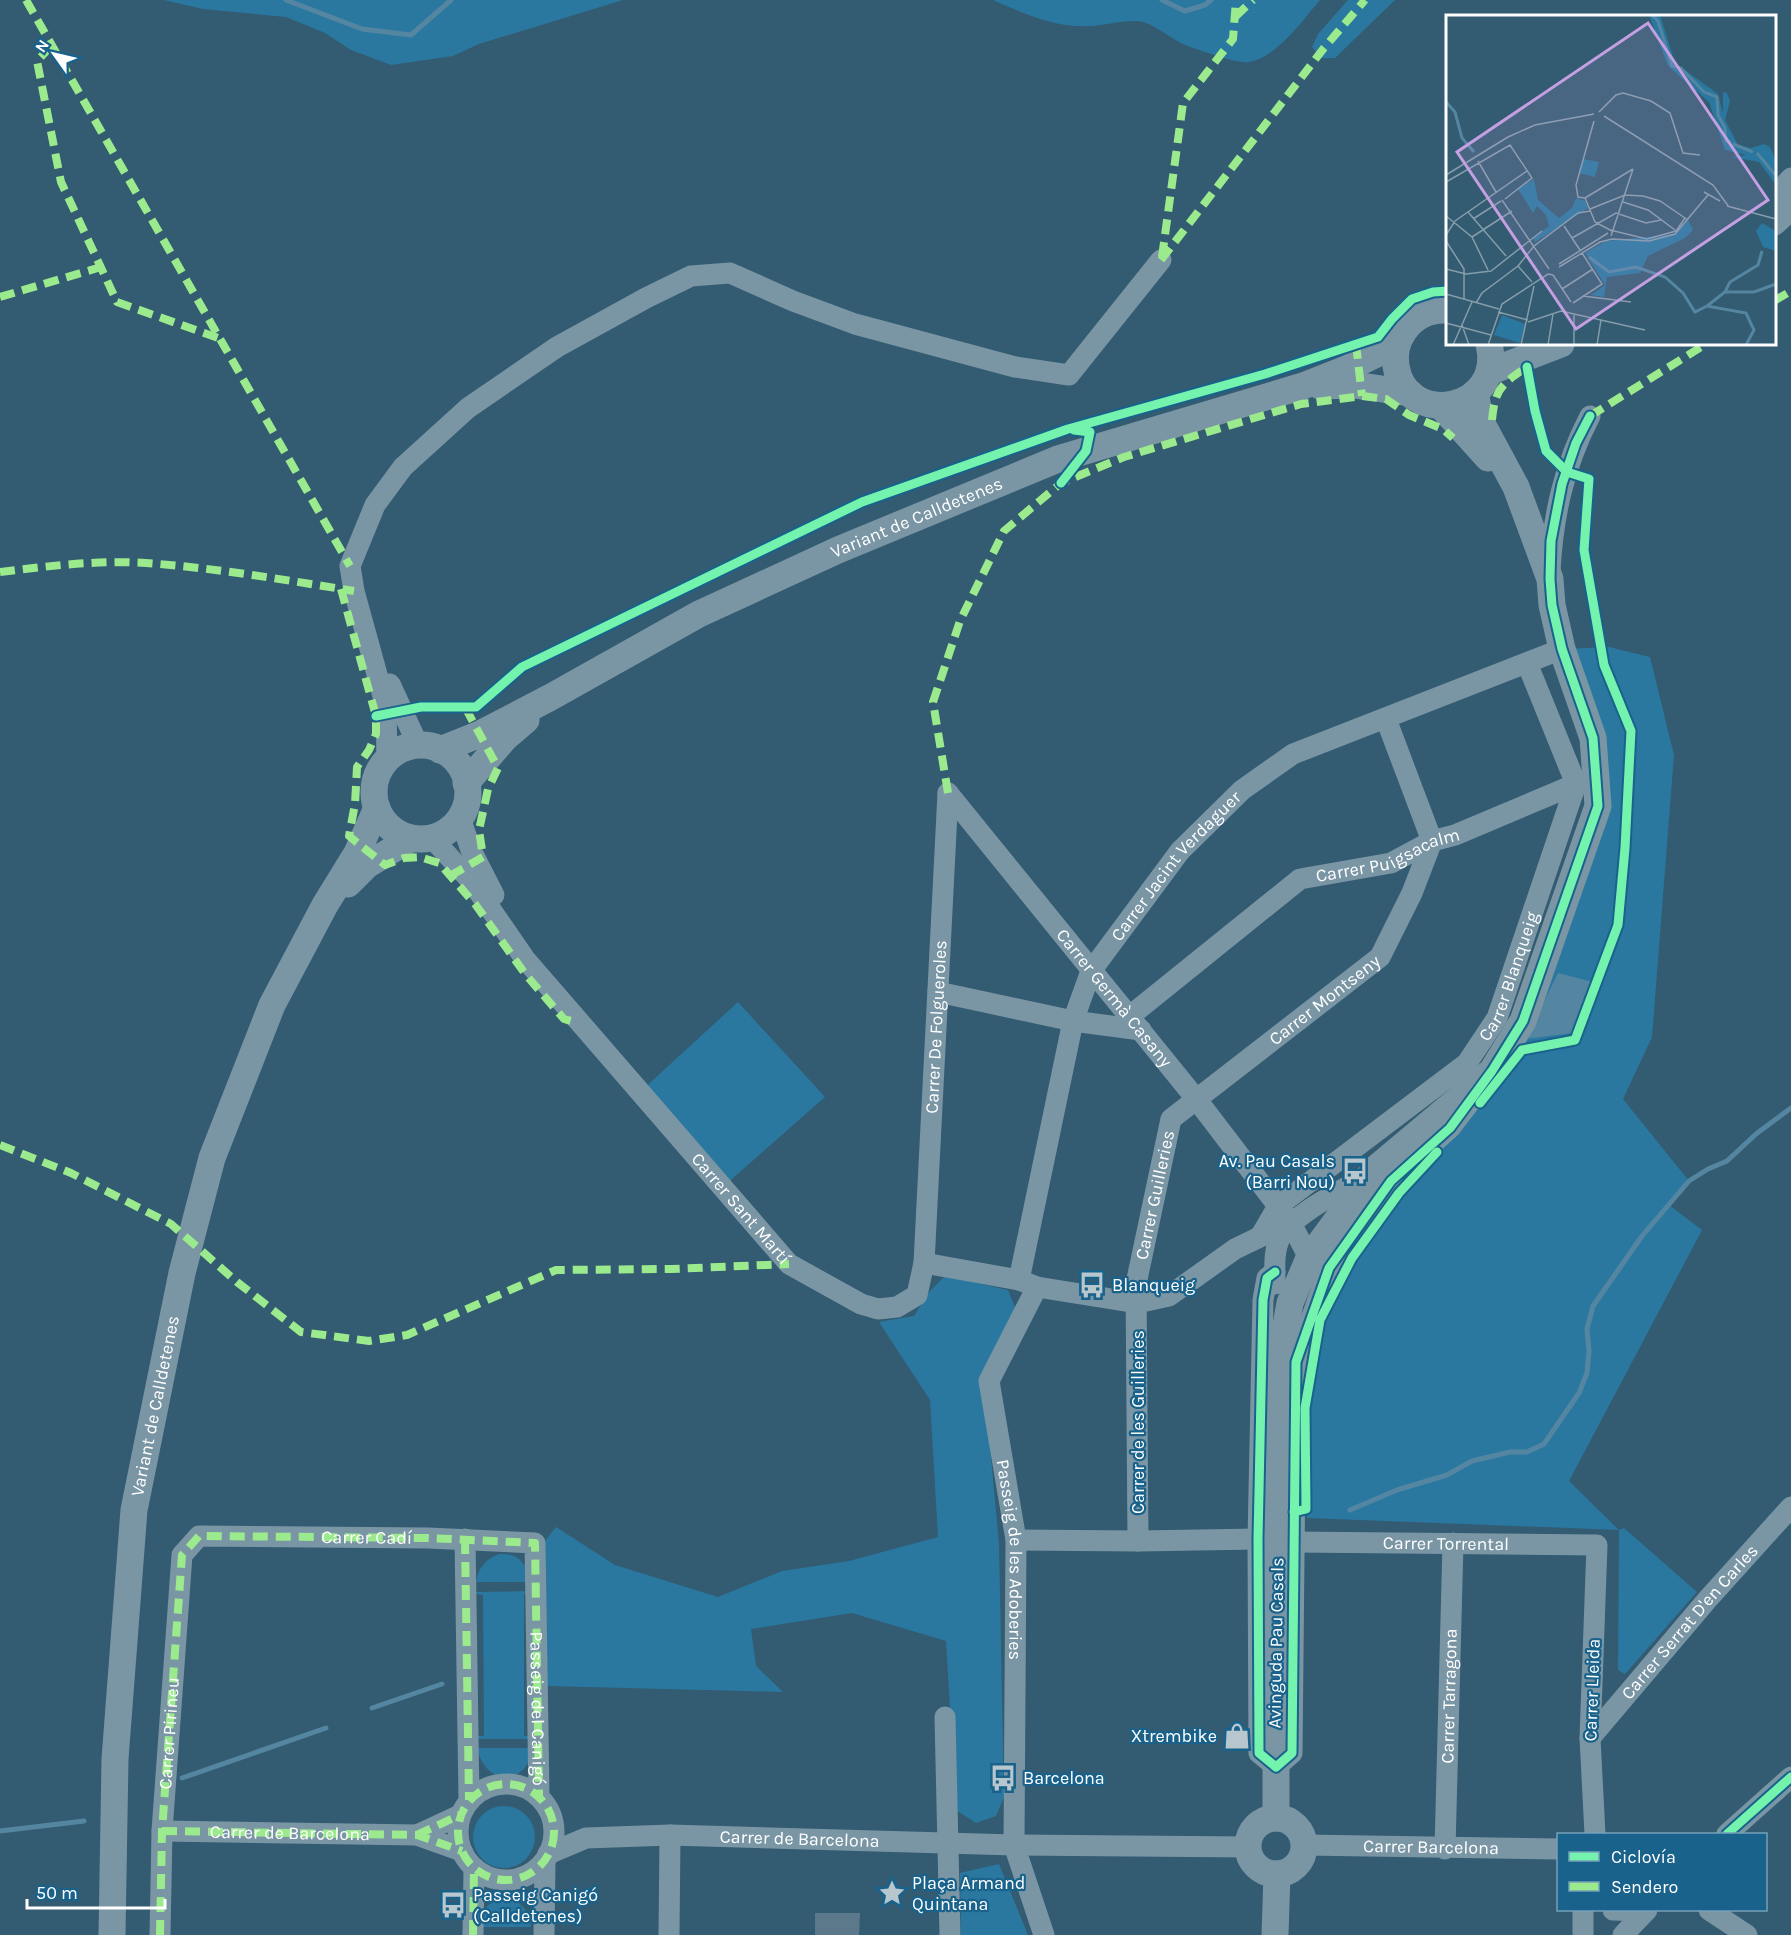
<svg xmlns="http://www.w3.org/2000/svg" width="1791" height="1935" font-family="Karla,sans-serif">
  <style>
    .green { fill: #2a78a0 }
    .water { fill: #5486a2 }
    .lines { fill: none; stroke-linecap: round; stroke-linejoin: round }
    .stream { stroke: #5486a2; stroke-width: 5 }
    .building { fill: #5b798a }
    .minor { stroke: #7a96a5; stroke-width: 21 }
    .tertiary { stroke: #7a96a5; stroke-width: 27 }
    .quiet { stroke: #9bea8d; stroke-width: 8; stroke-dasharray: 15 8; stroke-linecap: butt }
    .cycleway-casing { stroke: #19628b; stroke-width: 13 }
    .cycleway { stroke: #73f3ae; stroke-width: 9 }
    .labels { text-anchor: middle; stroke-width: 4.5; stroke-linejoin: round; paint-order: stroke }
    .street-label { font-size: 18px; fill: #fff; stroke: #19628b }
    .poi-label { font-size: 18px; fill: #fff; stroke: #19628b; text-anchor: start }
    .inset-river { fill: none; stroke: #5486a2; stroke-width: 3 }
    .inset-road { fill: none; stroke: #859daa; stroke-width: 1.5 }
    .view { fill: #c4a0e2; fill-opacity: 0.15; stroke: #c4a0e2; stroke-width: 3 }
    .inset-edge { fill: none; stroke: #fff; stroke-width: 3 }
  </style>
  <rect width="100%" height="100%" fill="#335b71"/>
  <path class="green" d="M 164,0 L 623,0 L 479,44 L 453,56 L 391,65 L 351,50 L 325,33 L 286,17 L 203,9 Z
    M 993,0 L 1320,0 C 1303,20 1276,58 1249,62 C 1236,64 1196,49 1183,44 C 1170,38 1157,26 1143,22 C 1132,18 1102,26 1089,26 C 1055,28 1023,13 993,0 Z
    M 1348,0 L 1395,0 L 1335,58 L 1321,58 L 1312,47 L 1318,34 Z
    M 1609,647 L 1650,657 L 1674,755 L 1652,1037 L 1623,1099 L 1689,1181 L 1669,1205 L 1702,1230 L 1569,1481 L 1619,1530 L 1624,1528 L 1697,1592 L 1625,1674 L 1618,1670 L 1619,1530 L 1307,1518 L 1306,1426 L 1320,1320 L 1352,1258 L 1454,1132 L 1523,1021 L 1598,807 L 1562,649 Z
    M 738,1002 L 825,1097 L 724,1186 L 640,1092 Z
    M 945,1276 L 1008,1290 L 1016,1310 L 984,1381 L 999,1544 L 1004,1797 L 996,1816 L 976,1823 L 956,1810 L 946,1641 L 852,1613 L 751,1629 L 756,1666 L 783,1692 L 547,1686 L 545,1541 L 556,1527 L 615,1565 L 718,1597 L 782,1571 L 849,1561 L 938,1537 L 930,1400 L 879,1322 L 914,1316 L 929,1292 Z
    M 499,1554 C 520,1553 526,1564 531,1582 L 476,1582 C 478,1568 486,1559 499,1554 Z
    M 531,1591 L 531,1594 L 524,1594 L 524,1736 L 531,1736 L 532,1739 L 477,1739 L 477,1736 L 484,1736 L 483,1595 L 476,1594 L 476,1592 Z
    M 477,1748 L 532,1748 C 531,1754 530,1761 526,1766 C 507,1790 482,1773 477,1748 Z
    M473 1837a31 31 0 1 1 62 0a31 31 0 1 1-62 0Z
    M 999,1864 L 1028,1935 L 961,1935 L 960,1873 Z
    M 508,1898 C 523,1903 529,1911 531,1927 L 477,1927 C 483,1909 488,1900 508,1898 Z"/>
  <path class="water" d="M 1558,973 L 1593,982 L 1572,1033 L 1526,1039 Z"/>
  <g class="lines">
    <path class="stream" d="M 286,0 L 362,29 L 411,35 L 451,0
      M 1162,0 L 1185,11 L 1205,5 L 1211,0
      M 1350,1510 L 1397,1490 L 1447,1475 L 1472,1461 L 1510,1452 L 1527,1452 L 1544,1444 L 1579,1393 L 1587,1373 L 1589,1351 L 1587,1329 L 1593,1306 L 1642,1236 L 1689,1181 L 1708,1169 L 1727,1161 L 1756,1134 L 1791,1108
      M 372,1708 L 442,1684
      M 182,1778 L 326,1728
      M 0,1831 L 84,1821"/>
  </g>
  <path class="building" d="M 815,1913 L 860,1913 L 859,1935 L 815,1935 Z"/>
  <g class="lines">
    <g class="minor">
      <path d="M 1774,197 L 1791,178"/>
      <path d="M 1550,571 C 1553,515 1564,466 1590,416"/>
      <path d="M 390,684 L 418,745"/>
      <path d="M 1386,719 L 1432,841"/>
      <path d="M 387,760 L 386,707 L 354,591 L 350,566 L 375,505 L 403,467 L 468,408 L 557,347 L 646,298 L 691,276 L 730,273 L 793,301 L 855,324 L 1015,367 L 1069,375 L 1161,260"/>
      <path id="s1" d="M 948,793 L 1197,1100 L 1291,1223 L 1309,1258"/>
      <path d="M 460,818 L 471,850 L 494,895"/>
      <path id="s2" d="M 432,838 L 472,882 L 525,959 L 789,1264 L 861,1304 L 878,1309 L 897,1307 L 917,1295 L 924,1263 L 948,793"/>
      <path d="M 938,992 L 1073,1021 L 1141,1030"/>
      <path id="s3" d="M 1130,1016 L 1300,879 L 1391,863 L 1432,841 L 1455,835 L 1576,784"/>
      <path id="s4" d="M 1260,1237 L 1278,1206 L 1467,1063 L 1497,1018 L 1576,784 L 1527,663"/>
      <path d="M 924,1263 L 1019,1280 L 1037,1287 L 1137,1303 L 1169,1296 L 1235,1249 L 1272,1231"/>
      <path d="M 1275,1272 L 1267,1278 L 1263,1300 L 1258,1539 L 1259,1753 L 1276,1767 L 1292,1753 L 1296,1362 L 1329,1268 L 1391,1181 L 1450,1128 L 1476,1094"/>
      <path id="s5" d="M 1019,1280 L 1073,1021 L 1091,971 L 1180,851 L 1242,790 L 1293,754 L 1562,649"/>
      <path d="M 1275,1284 C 1275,1270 1273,1252 1280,1238 C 1291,1215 1343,1190 1366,1176"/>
      <path id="s6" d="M 1037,1287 L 989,1381 L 1016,1540 L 1014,1845 L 1044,1935"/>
      <path d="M 465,1539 L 469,1800"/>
      <path d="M 1016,1540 L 1138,1541 L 1258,1539"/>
      <path id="s7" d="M 1138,1541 L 1136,1284 L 1171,1119 L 1380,957 L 1412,893 L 1432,841"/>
      <path id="s8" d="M 1294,1542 L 1597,1545 L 1590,1738 L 1595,1834"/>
      <path d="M 945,1717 L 950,1935"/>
      <path id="s9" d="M 1590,1738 L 1707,1600 L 1791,1507"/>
      <circle cx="506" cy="1832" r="48"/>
      <path d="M 162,1831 L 417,1835 L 462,1851"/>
      <path d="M 1727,1834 L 1791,1777"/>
      <path d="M 417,1835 L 460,1815"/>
      <path id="s10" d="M 1305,1845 L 1558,1849"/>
      <path id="s11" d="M 1445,1849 L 1453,1543"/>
      <path id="s12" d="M 548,1854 L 586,1838 L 670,1835 L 1014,1845 L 1248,1847"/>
      <path d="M 1583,1910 L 1583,1935"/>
      <path d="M 1613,1910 L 1645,1911"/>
      <path d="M 1709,1910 L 1747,1935"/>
      <path d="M 160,1935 L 162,1831 L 182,1555 L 199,1536 L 428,1538 L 535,1543 L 539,1796"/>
      <path d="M 473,1935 L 474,1868"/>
      <path d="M 544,1935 L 545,1862"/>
      <path d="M 669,1935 L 670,1835"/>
      <path d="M 1623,1935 L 1647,1910"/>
    </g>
    <g class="tertiary">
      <path d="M 1774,222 L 1791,206"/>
      <path d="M 1448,310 C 1430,309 1414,316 1404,331 C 1397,341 1394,353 1396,366 C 1406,430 1505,411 1489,344"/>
      <path d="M 1489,372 L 1561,344"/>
      <path d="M 1320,386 L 1354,385 L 1410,393"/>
      <path d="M 1441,406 L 1488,458"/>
      <circle cx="421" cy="792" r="47"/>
      <path id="s13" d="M 440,750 L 480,734 L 551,697 L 699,614 L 838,550 L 1058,459 L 1303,386 L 1346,369 L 1397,344"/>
      <path d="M 466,783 L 505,738 L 526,720"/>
      <path d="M 348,884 L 367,865 L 412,838"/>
      <path d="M 1276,1818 L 1276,1541 L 1279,1364 L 1290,1303 L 1309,1258 L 1374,1170 L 1492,1071 L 1523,1021 L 1598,806 L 1593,738 L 1562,649 L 1552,605 L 1550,579 L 1516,487 L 1481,422 L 1475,393"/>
      <circle cx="1276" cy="1846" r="28"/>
      <path id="s14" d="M 112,1935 L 115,1759 L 134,1510 L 182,1273 L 212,1158 L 272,1005 L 325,905 L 357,853 L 377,808"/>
      <path d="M 1275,1935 L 1277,1874"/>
    </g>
    <g class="quiet">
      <path d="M 26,0 L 350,566"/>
      <path d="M 1235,17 L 1253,0"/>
      <path d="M 51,46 L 37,61 L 61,182 L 117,302 L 218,338"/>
      <path d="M 1162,257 L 1183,103 L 1233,39 L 1236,0"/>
      <path d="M 1161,260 L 1324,48 L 1365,0"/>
      <path d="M 0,297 L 101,267"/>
      <path d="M 1774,301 L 1791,291"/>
      <path d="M 1356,344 L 1362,396"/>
      <path d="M 1590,416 L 1706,344"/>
      <path d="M 1492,420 C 1495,388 1502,384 1527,367"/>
      <path d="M 0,572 C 48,566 97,560 146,563 C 216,568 285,580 354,591"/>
      <path d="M 341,589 L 376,716 L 376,734 L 369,750 L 357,767 L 355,804 L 349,836 L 385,865 L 404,858 L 420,857 L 439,863 L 475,904 L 526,975 L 564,1019 L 578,1023"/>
      <path d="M 948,793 L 933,702 L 960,621 L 1004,531 L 1061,483 L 1124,457 L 1301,404 L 1362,396 L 1386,399 L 1409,415 L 1443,429 L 1453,438"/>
      <path d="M 450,876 L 483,857 L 479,830 L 488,789 L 498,768 L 465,707"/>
      <path d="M 0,1145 L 71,1173 L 171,1224 L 237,1282 L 301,1332 L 369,1341 L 407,1335 L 556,1270 L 671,1269 L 789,1264"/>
      <path d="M 465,1539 L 469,1800"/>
      <circle cx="506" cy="1832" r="48"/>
      <path id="s15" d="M 162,1831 L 417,1835 L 462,1851"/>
      <path d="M 417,1835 L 460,1815"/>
      <path id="s16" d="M 160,1935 L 162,1831 L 182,1555 L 199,1536 L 428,1538 L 535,1543 L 539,1796"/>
      <path d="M 473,1935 L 474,1868"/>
    </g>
    <g class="cycleway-casing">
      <path id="cycleway" d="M 1061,483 L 1086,451 L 1090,432 L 1074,430
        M 376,716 L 421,707 L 476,707 L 522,667 L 862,502 L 1068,429 L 1265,374 L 1378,337 L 1392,319 L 1412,299 L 1433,292 L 1448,291
        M 1480,1103 L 1522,1050 L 1575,1040 L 1618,925 L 1625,848 L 1631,731 L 1604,665 L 1584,550 L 1589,479 L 1567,472 L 1546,451 L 1535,411 L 1527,367
        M 1275,1272 L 1267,1278 L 1263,1300 L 1258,1539 L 1259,1753 L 1276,1767 L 1292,1753 L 1296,1362 L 1329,1268 L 1391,1181 L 1450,1128 L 1492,1071 L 1523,1021 L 1598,806 L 1593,738 L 1562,649 L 1552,605 L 1550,579 L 1551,541 L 1562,484 L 1576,443 L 1590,416
        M 1294,1512 L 1306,1509 L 1305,1408 L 1320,1320 L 1352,1258 L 1399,1193 L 1437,1152
        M 1727,1834 L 1791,1777"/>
    </g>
    <use href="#cycleway" class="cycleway"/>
  </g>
  <defs>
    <g id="bus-bare" transform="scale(2.07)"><path d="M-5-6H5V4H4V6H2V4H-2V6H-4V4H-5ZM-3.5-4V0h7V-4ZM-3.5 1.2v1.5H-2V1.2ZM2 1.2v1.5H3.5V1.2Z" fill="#b8c6cd" stroke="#19628b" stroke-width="2.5" paint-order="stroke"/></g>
    <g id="shop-bare" transform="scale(2.07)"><path d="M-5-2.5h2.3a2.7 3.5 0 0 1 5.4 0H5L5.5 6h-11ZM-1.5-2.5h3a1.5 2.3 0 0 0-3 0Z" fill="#b8c6cd" stroke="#19628b" stroke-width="2.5" paint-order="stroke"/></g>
    <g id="sight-bare" transform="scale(2.07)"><path d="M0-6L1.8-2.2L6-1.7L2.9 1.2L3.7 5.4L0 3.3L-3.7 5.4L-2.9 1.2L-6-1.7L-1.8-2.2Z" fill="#b8c6cd" stroke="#19628b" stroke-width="2.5" paint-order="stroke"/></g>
  </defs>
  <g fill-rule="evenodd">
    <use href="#bus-bare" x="1355" y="1171"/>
    <use href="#bus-bare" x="1092" y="1285"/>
    <use href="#shop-bare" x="1237" y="1736"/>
    <use href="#bus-bare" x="1003" y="1778"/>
    <use href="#sight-bare" x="892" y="1893"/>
    <use href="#bus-bare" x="453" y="1905"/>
  </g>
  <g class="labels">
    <g class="street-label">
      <text dy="6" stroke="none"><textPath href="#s13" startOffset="531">Variant de Calldetenes</textPath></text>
      <text dy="6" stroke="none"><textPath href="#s3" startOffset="310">Carrer Puigsacalm</textPath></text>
      <text dy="6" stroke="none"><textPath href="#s5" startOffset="453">Carrer Jacint Verdaguer</textPath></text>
      <text dy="6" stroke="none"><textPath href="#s4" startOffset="370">Carrer Blanqueig</textPath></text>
      <text dy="6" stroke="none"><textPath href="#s1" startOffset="264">Carrer Germà Casany</textPath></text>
      <text dy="6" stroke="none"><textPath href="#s7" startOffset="620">Carrer Montseny</textPath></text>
      <text dy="6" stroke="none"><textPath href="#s2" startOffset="968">Carrer De Folgueroles</textPath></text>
      <text dy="6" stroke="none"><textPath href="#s7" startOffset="348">Carrer Guilleries</textPath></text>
      <text dy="6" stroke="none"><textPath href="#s2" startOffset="483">Carrer Sant Martí</textPath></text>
      <text dy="6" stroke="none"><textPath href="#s14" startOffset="532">Variant de Calldetenes</textPath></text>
      <text transform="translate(1138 1422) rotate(-90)" y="6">Carrer de les Guilleries</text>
      <text dy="6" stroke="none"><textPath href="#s16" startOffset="574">Carrer Cadí</textPath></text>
      <text dy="6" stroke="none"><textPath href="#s8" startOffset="152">Carrer Torrental</textPath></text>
      <text dy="6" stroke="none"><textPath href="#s6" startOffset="286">Passeig de les Adoberies</textPath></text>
      <text dy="6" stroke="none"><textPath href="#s9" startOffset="153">Carrer Serrat D'en Carles</textPath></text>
      <text transform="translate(1276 1643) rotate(-89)" y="6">Avinguda Pau Casals</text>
      <text transform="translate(1592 1690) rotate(-88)" y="6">Carrer Lleida</text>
      <text dy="6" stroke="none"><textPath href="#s11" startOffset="153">Carrer Tarragona</textPath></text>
      <text dy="6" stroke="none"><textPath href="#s16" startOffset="908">Passeig del Canigó</textPath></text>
      <text dy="6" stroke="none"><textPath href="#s16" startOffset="202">Carrer Pirineu</textPath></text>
      <text dy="6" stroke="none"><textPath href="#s15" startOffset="128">Carrer de Barcelona</textPath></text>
      <text dy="6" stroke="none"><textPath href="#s12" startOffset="255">Carrer de Barcelona</textPath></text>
      <text dy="6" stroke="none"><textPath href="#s10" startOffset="126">Carrer Barcelona</textPath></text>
    </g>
    <g class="poi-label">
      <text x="1335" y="1167" text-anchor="end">Av. Pau Casals<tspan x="1335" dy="21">(Barri Nou)</tspan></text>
      <text x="1112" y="1291">Blanqueig</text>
      <text x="1217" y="1742" text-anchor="end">Xtrembike</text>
      <text x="1023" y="1784">Barcelona</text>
      <text x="912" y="1889">Plaça Armand<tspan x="912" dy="21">Quintana</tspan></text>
      <text x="473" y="1901">Passeig Canigó<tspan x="473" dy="21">(Calldetenes)</tspan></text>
    </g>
  </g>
  <g transform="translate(1446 15)">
    <rect width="330" height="330" fill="#335b71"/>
    <path d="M 203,0 L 214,0 L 229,48 L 272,79 L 277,99 L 277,77 L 281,78 L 284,86 L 279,105 L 292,130 L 305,133 L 318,129 L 324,132 L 330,146 L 330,170 L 313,147 L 285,142 L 300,140 L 279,135 L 263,87 L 222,51 ZM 137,144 L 153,147 L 149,162 L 133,158 ZM 88,164 L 92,185 L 113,203 L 126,193 L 130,183 L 139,186 L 142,193 L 89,227 L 87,223 L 103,211 L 100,200 L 91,191 L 87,198 L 72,174 ZM 242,205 L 247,215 L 239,223 L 202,241 L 194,258 L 161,262 L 158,282 L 145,280 L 159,270 L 139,238 L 160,226 L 229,219 ZM 316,208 L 330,216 L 330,236 L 317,232 L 310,216 ZM 56,300 L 79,309 L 74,328 L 48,320 Z" fill="#2a78a0"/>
    <path class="inset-river" d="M 206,0 L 212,6 L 226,51 L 235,53 L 258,77 L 271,82 L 272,100 L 279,113 L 280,126 L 285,128M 0,87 L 9,97 L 16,123 L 28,137M 287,129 L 307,137M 311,138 L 330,161M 143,242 L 163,257 L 190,252 L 219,262 L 237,278 L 249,297 L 261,291 L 300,298 L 308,315 L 300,330M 279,277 L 308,277 L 330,269M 261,291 L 279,277 L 284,267 L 312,250 L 316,236"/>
    <path class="inset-road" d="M 153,97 L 170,80 L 177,78 L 205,86 L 224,98 L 237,138 L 254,140M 158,101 L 267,170 L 283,192M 32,146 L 50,177M 0,160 L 62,122 L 89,110 L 148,99M 0,167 L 64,130 L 86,163 L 59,184M 258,177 L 274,186M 139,183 L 132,182 L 130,170 L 148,106M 139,183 L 187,154M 139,183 L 149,207 L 166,216M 56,185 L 103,254M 177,187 L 202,195 L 229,215M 281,191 L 330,204M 144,194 L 179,180 L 197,181 L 214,186 L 242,205M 22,197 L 60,241M 0,201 L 26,222 L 42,255M 27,204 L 55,186M 118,211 L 134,235M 164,215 L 201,224 L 230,216 L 239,203M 0,220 L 9,206 L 81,156M 165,221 L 187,154M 26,222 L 66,196M 126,223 L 170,198 L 200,208 L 215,205M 0,226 L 18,254 L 18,284M 113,249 L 162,218M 72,251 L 86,267M 113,252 L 154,227 L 166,224 L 203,226 L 229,219 L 262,180M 0,254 L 20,259 L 45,256 L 96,216M 107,260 L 125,287M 116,274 L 147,254M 0,279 L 53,294M 137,281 L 185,287M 30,288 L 36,278 L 72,251 L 88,231 L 132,198 L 144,196M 127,288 L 156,269 L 136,238M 52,297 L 82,305M 128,299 L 128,330M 82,307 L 115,296 L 199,315M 0,308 L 45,320M 16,310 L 23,330M 7,330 L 26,287M 42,330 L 56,289 L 102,259 L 107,260M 75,330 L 88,271M 102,330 L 107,299M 151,330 L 155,305"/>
    <path class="view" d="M 202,8 L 322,185 L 130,314 L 11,137 Z"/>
    <rect width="330" height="330" class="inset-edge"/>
  </g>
  <rect x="1557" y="1833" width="210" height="78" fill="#19628b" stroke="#75a1b9" stroke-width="1.5"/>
  <rect x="1569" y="1852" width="30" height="9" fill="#73f3ae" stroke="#75a1b9" stroke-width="1.5"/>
  <text x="1611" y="1863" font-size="18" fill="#ffffff">Ciclovía</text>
  <rect x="1569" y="1882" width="30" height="9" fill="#9bea8d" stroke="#75a1b9" stroke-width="1.5"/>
  <text x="1611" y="1893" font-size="18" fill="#ffffff">Sendero</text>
  <g transform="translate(54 54) rotate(304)" stroke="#19628b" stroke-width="4.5" paint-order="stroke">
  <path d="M0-4.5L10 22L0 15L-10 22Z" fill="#ffffff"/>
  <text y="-9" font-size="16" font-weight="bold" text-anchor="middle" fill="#ffffff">N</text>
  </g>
  <path d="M27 1899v9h138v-9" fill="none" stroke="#ffffff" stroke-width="3"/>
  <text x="36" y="1899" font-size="18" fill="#ffffff" stroke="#19628b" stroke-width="4.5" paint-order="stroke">50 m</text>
</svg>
